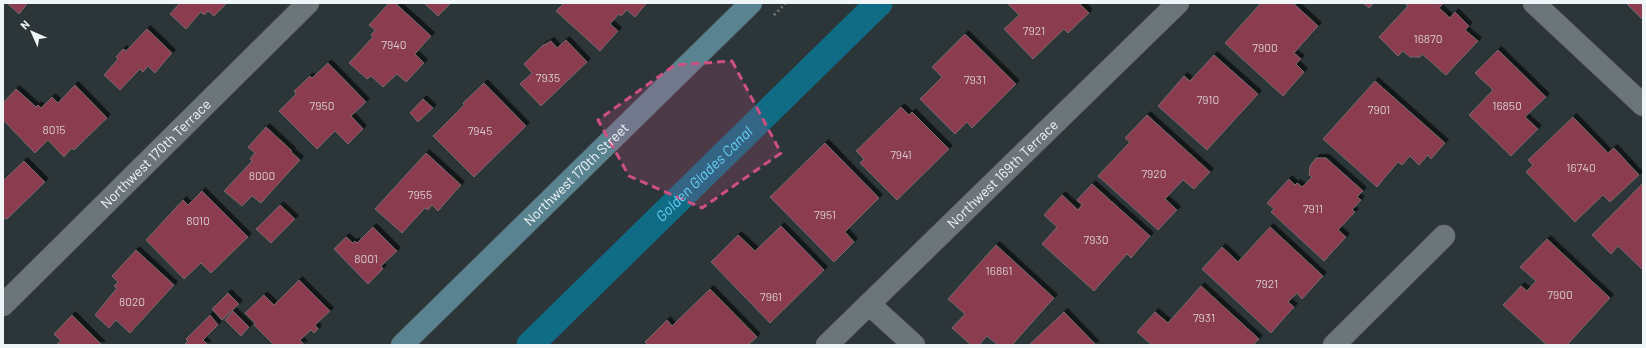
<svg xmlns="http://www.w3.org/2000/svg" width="1646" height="348" font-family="Barlow,sans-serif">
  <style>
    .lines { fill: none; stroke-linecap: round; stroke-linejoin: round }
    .canal { stroke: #106b85; stroke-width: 27 }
    .building { fill: #8b3c50; stroke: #756a6c; filter: url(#shadow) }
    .street-casing { stroke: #4a5154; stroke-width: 23 }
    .secondary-casing { stroke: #4a5154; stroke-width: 23 }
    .path { stroke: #717a7c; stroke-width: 2.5; stroke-dasharray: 2 3; stroke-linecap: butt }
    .street { stroke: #6c767a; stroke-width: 22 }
    .secondary { stroke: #5a8391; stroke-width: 22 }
    .marked { fill: #ce5082; fill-opacity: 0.2; stroke: #ce5082; stroke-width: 3; stroke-dasharray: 8 5; stroke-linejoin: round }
    .labels { text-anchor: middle; stroke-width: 3; stroke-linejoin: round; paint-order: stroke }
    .number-label { font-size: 12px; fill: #d7c8ce }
    .street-label { font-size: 14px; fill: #f0f6f8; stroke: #2c3639 }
    .water-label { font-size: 15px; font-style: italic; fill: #64cff4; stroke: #2c3639 }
  </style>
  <defs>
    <filter id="shadow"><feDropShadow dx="3.5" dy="-3.5" stdDeviation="0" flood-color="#0009"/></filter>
  </defs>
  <rect width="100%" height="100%" fill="#2c3639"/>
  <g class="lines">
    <path class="canal" id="s1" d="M 530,345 L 879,3"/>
  </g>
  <path class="building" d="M 7,3 L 28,3 L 19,14 Z
    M 180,3 L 227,3 L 214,16 L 208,11 L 204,15 L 201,12 L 186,29 L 170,14 Z
    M 389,3 L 395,3 L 431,36 L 415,54 L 424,63 L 406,82 L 397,74 L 383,87 L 371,76 L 367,79 L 349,63 L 373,37 L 371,35 L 375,30 L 369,25 Z
    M 424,3 L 451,3 L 438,16 Z
    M 564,3 L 647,3 L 635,17 L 627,10 L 621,16 L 619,14 L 610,24 L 618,31 L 600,51 L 556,11 Z
    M 1007,3 L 1079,3 L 1089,13 L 1068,33 L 1064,29 L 1033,59 L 1004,29 L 1019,15 Z
    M 1261,3 L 1293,3 L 1318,26 L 1294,53 L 1301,59 L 1296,64 L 1304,72 L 1283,96 L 1225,43 Z
    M 1363,3 L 1374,3 L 1369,8 Z
    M 1404,3 L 1444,3 L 1439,8 L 1450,18 L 1455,12 L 1469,26 L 1465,30 L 1478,41 L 1446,75 L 1422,54 L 1420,57 L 1410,57 L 1403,51 L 1398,56 L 1379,37 L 1408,6 Z
    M 1628,3 L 1643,3 L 1643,20 L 1627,4 Z
    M 147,29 L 172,53 L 155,73 L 148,66 L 143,72 L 140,69 L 120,90 L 104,75 L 118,59 L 116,57 L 123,49 L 126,51 Z
    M 965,34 L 1016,84 L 972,128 L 967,122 L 955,134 L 920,99 L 942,77 L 932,67 Z
    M 566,40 L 587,62 L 541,106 L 520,84 L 532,73 L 524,64 L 542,46 L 551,41 L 557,48 Z
    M 1498,50 L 1546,97 L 1525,117 L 1538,129 L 1511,156 L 1469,115 L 1493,90 L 1475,73 Z
    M 1214,55 L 1258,94 L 1207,150 L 1158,106 L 1184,76 L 1190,81 Z
    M 328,63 L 366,102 L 351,116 L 363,129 L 348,144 L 335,131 L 317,149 L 279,111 L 296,94 L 294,91 L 310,76 L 312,78 Z
    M 1375,81 L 1445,143 L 1431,159 L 1428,155 L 1419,165 L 1410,156 L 1402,165 L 1398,162 L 1377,187 L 1323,139 Z
    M 484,83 L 526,126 L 474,177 L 433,136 L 464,105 L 463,103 Z
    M 75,85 L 107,118 L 74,150 L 72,148 L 64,157 L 48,140 L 35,153 L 3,120 L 3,103 L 16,89 L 36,107 L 38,105 L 41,108 L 52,97 L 58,103 Z
    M 423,99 L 433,108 L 418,122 L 410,113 Z
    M 901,107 L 909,115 L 912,112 L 949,149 L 897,200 L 860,163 L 864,159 L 856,151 Z
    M 1147,115 L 1210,172 L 1194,189 L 1183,180 L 1165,199 L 1177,210 L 1158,230 L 1098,176 L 1130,142 L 1125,138 Z
    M 1573,117 L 1608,153 L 1614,148 L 1639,175 L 1610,202 L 1603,195 L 1575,222 L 1526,172 L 1533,165 L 1528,160 Z
    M 266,127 L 292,151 L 291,152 L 300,160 L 261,203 L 252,196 L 242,206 L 224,191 L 252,161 L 250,159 L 255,153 L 248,147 Z
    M 825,143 L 879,198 L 845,232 L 854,242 L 834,262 L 770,197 Z
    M 426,153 L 461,185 L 438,211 L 432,205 L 428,210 L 425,208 L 402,233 L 375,209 Z
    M 1316,158 L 1326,158 L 1363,191 L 1357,197 L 1361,200 L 1352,210 L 1355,212 L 1338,230 L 1346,237 L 1324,261 L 1271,212 L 1274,209 L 1267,203 L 1289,179 L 1295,185 L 1297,183 L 1302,187 L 1312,177 L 1309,175 L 1310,166 Z
    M 24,161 L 45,182 L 7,219 L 5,218 L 3,220 L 3,179 L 4,180 Z
    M 1643,183 L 1643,270 L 1618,246 L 1611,254 L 1592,235 Z
    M 1092,184 L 1150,236 L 1131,258 L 1127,254 L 1094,291 L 1042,244 L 1057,227 L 1044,215 L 1062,195 L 1078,210 L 1082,205 L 1077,200 Z
    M 202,191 L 248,237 L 211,273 L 201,263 L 184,279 L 146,240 L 183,200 L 188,205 Z
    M 280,205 L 295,219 L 271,243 L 256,229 Z
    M 781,226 L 824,270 L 770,323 L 711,262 L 738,235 L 755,251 Z
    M 373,227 L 397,251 L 381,266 L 383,269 L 368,284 L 334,249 L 346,237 L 353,243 L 355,241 L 357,243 Z
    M 1270,227 L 1323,276 L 1302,299 L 1297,293 L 1288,302 L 1294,307 L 1271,333 L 1202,269 L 1222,247 L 1238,262 Z
    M 1547,239 L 1610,298 L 1567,345 L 1547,345 L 1503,305 L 1521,286 L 1527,291 L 1536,281 L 1520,267 Z
    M 996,245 L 1054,298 L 1012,345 L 998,345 L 987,336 L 979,345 L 971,345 L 952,328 L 965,314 L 948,299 Z
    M 136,250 L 174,285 L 130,333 L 116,320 L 109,328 L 95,315 L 117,288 L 114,286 L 118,282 L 112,276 Z
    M 299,280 L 330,311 L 315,325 L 318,329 L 314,333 L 311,330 L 300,340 L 304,345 L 274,345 L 254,325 L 255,323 L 245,313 L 264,295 L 274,305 Z
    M 1201,286 L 1259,339 L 1253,345 L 1152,345 L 1137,332 L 1155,312 L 1168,323 Z
    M 710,289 L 757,337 L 748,345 L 648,345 L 645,342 L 667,320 L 672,326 Z
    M 228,293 L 239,304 L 222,320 L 212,309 Z
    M 233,311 L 249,327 L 241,336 L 225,320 Z
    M 1064,312 L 1096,345 L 1029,345 Z
    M 72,315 L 102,345 L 56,345 L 61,341 L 54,334 Z
    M 210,315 L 218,325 L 203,340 L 208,345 L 184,345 L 188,341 L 186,339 Z"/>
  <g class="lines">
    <g class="street-casing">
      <g id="street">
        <path d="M 1534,3 L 1643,105"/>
        <path d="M 869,304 L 914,345"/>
        <path id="s2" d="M 3,305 L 308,3"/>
        <path id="s3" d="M 827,345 L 1178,3"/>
        <path d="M 1334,345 L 1444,236"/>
      </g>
    </g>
    <g class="secondary-casing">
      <g id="secondary">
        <path id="s4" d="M 402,345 L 751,3"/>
      </g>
    </g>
    <path class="path" d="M 774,15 L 786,3"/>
    <use href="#street" class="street"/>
    <use href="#secondary" class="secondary"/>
  </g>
  <path class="marked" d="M 732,61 L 781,153 L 702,208 L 629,176 L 598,120 L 675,65 Z"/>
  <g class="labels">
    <g class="number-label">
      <text x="1034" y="35">7921</text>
      <text x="1428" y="43">16870</text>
      <text x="394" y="49">7940</text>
      <text x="1265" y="52">7900</text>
      <text x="548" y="82">7935</text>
      <text x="975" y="84">7931</text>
      <text x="1208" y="104">7910</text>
      <text x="322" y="110">7950</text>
      <text x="1507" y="110">16850</text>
      <text x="1379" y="114">7901</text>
      <text x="54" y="134">8015</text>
      <text x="480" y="135">7945</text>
      <text x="901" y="159">7941</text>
      <text x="1581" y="172">16740</text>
      <text x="1154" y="178">7920</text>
      <text x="262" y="180">8000</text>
      <text x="420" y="199">7955</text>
      <text x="1313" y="213">7911</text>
      <text x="825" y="219">7951</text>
      <text x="198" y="225">8010</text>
      <text x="1096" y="244">7930</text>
      <text x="366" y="263">8001</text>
      <text x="999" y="275">16861</text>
      <text x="1267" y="288">7921</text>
      <text x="1560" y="299">7900</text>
      <text x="771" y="301">7961</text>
      <text x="132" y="306">8020</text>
      <text x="1204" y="322">7931</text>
    </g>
    <g class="street-label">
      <text dy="5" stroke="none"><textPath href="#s2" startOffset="215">Northwest 170th Terrace</textPath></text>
      <text dy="5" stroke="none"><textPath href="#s4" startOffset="244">Northwest 170th Street</textPath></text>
      <text dy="5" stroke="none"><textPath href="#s3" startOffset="245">Northwest 169th Terrace</textPath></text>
    </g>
    <g class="water-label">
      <text dy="5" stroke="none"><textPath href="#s1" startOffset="244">Golden Glades Canal</textPath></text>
    </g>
  </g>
  <rect width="1646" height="348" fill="none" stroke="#f0f6f8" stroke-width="8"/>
  <g transform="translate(32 32) rotate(315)" stroke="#2c3639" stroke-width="3" paint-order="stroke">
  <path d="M0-3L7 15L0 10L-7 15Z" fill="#f0f6f8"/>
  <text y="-6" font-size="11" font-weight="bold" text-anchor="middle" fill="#f0f6f8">N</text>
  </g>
</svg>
